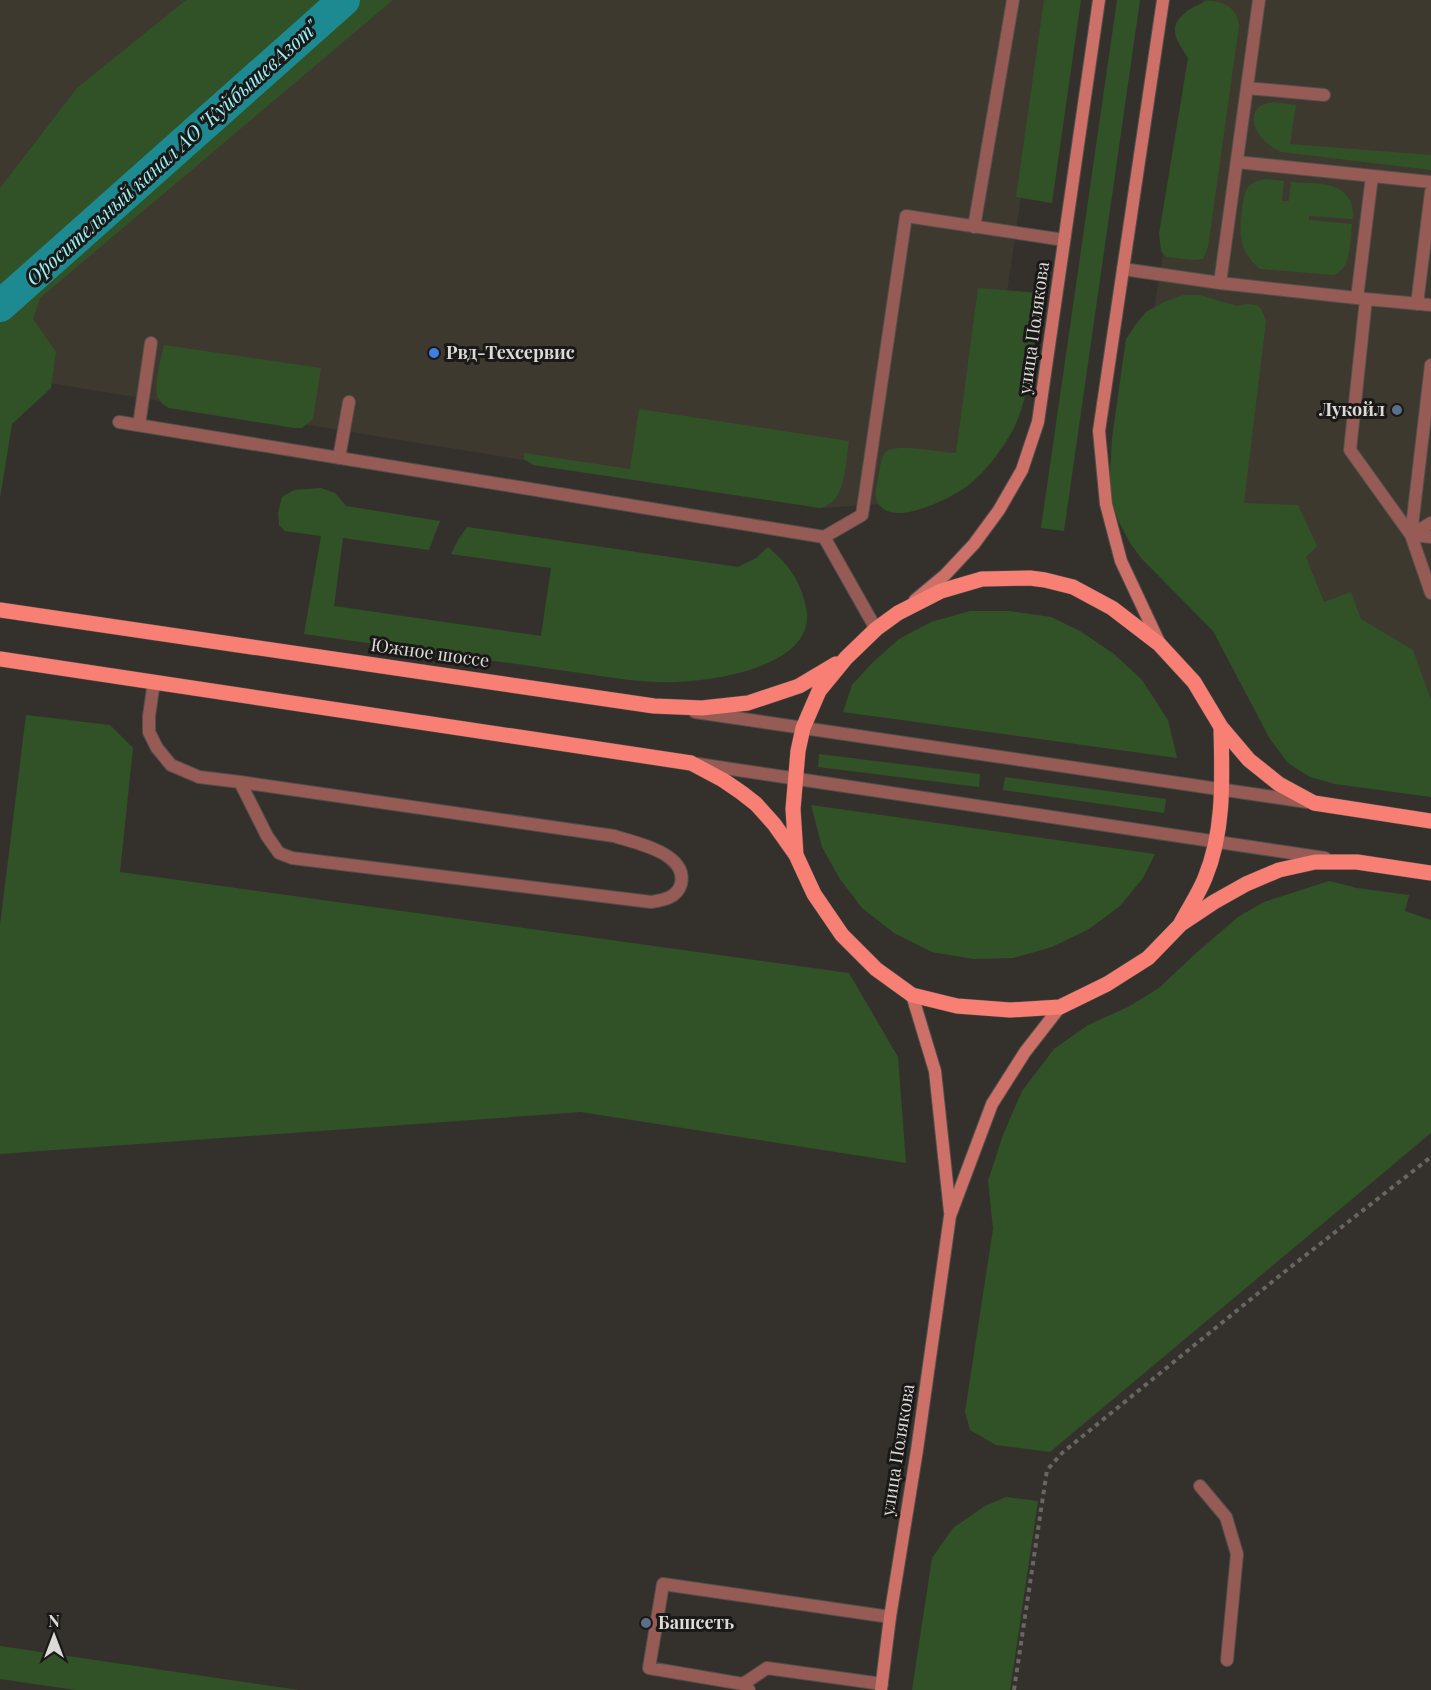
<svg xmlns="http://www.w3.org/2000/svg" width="1431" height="1690" font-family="'Playfair Display',serif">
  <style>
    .built { fill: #3e392f }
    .green { fill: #315227 }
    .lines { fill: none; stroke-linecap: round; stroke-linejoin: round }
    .canal { stroke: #1c8a90; stroke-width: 32 }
    .service-casing { stroke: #524f4c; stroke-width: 14 }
    .secondary-casing { stroke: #524f4c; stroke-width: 14 }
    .primary-casing { stroke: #524f4c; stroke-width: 16 }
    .path { stroke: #686662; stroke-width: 4; stroke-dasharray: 4.5 4.5; stroke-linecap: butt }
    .service { stroke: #965b54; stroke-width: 12 }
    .secondary { stroke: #cd7067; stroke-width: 12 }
    .primary { stroke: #f77f74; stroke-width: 15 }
    .shop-dot { fill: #3f7fe0; stroke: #1a1917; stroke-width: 2 }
    .service-dot { fill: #5c6f8a; stroke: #1a1917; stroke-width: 2 }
    .labels { text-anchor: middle; stroke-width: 6; stroke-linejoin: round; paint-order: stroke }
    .street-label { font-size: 18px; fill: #dbdad7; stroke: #1a1917 }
    .poi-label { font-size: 18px; font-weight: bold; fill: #dbdad7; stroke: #1a1917; text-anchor: start }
    .water-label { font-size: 20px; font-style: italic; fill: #99f4f9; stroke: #1a1917 }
  </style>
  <rect width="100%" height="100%" fill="#34312d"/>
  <path class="built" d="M 0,0 L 1050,0 L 980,475 L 939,493 L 898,503 L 820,508 L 0,375 Z
    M 1203,0 L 1431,0 L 1431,787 L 1136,424 Z"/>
  <path class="green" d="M 186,0 L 393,0 L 40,298 L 33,319 L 56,352 L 51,388 L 12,424 L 0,498 L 0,188 L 77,88 Z
    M 1044,0 L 1081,0 L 1052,203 L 1016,197 Z
    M 1117,0 L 1140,0 L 1064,531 L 1041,528 Z
    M 1207,1 C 1224,1 1237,7 1239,26 L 1208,247 L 1203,259 L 1194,260 L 1166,257 L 1161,251 L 1159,234 L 1188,58 C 1184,51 1176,41 1175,33 C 1173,16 1194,6 1207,1 Z
    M 1272,102 L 1296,105 L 1290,144 L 1431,155 L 1431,170 L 1281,152 C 1273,148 1267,144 1261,137 C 1249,122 1251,105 1272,102 Z
    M 1266,179 L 1284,181 L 1282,201 L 1289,201 L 1291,182 C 1319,184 1355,180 1353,219 L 1309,216 L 1309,220 L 1352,224 C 1350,240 1352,268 1334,275 L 1260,269 C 1239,252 1239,234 1242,209 C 1243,202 1244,192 1249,186 C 1253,182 1260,180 1266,179 Z
    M 978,288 L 1039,293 C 1034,334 1032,399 1010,435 C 999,453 987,470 970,484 C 954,497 889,531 877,501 C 874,494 877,486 878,479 C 880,471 880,459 885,453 C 893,442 942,453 956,453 Z
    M 1183,295 L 1200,295 L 1237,306 L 1247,304 L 1257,305 L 1262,310 L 1266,321 L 1244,503 L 1298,505 L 1317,546 L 1306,557 L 1324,602 L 1351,592 L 1361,619 L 1413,650 L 1431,700 L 1431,797 L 1335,784 L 1310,777 L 1288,763 L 1270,739 L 1213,631 L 1142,559 L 1130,543 L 1118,520 L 1110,496 L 1110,474 L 1112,438 L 1126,339 L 1136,324 L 1146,312 L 1164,302 Z
    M 164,345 L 321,368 L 313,419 L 302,428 L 294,428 L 169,408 C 165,406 161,403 158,398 C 153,387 161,358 164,345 Z
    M 639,409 L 849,441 C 845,464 847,502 820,508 L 533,465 L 524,459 L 524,453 L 630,469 Z
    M 321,488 L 335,493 L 346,506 L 440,521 L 429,550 L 343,538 L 334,606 L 541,636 L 551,568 L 451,554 L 458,540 L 467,527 L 738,567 L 756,558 L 768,547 C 789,565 800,580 806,607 C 819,666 715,681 675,682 C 660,683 645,681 629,680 L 304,634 L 321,536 L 285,531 L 279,525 L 278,513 L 282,497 L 294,490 Z
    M 970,611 L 1010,611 L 1051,617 L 1080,631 L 1114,654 L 1142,680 L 1168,720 L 1177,758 L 843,712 L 852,685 L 872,663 L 899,639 L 931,622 Z
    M 26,715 L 110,725 L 133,748 L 120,872 L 849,973 L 898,1057 L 906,1163 L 581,1112 L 0,1154 L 0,925 Z
    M 819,754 L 980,774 L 979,787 L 818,767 Z
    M 1005,777 L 1166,799 L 1164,813 L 1003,790 Z
    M 811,805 L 1155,854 L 1143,878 L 1120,906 L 1089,929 L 1052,947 L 1013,958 L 973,959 L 932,952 L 894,933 L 862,908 L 840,879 L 822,847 Z
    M 1329,881 L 1357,888 L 1409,895 L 1405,911 L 1431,920 L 1431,1133 L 1050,1452 L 996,1445 L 970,1430 L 965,1412 L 993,1229 L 988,1181 L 1003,1135 L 1022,1091 L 1054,1049 L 1088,1025 L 1128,1007 L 1159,988 L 1195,954 L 1238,917 L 1264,902 Z
    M 1006,1497 L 1038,1501 L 1010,1690 L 912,1690 L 932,1558 L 953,1528 L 985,1506 Z
    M 0,1646 L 299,1690 L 76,1690 L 0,1679 Z"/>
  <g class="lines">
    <path class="canal" d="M 0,306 L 344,0"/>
    <g class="service-casing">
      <path id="service" d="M 1247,88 L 1324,95
        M 1237,162 L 1431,182
        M 974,227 L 1013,0
        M 1123,269 L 1220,283 L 1366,299 L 1350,450 L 1411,535 L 1431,593
        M 1220,283 L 1259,0
        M 1357,298 L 1372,176
        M 1366,299 L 1431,305
        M 1417,304 L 1431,192
        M 119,422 L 824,537 L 876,629
        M 139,425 L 151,343
        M 339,458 L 349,402
        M 1411,535 L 1431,365
        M 1411,535 L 1431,523
        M 1411,535 L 1431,537
        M 824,537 L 862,515 L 906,216 L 1064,240
        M 154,682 L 149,716 L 149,732 L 157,748 L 171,765 L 199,777 L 240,782 L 614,836 C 636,843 688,853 681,884 C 677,898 663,900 651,902 L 292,858 L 279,853 L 267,836 L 240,782
        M 695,712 L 1307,802
        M 698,764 L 1325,858
        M 1200,1486 L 1226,1517 L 1237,1554 L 1227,1660
        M 743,1684 L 767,1668 L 882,1684
        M 749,1690 L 743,1684 L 649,1668 L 663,1584 L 890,1617"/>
    </g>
    <g class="secondary-casing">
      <path id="secondary" d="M 915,600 L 945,575 L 974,544 L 999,510 L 1022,470 L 1038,422 L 1099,0
        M 1159,642 L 1121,561 L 1106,504 L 1099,431 L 1163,0
        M 912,995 L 935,1071 L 950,1212
        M 881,1690 L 890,1617 L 917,1450 L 950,1216 L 992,1104 L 1025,1052 L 1060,1007"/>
    </g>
    <g class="primary-casing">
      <path id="primary" d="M 0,610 L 654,706 L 702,708 L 748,703 L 799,686 L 836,664
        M 0,659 L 691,763 L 723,780 L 742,793 L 756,804 L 774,824 L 796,855 L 814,894 L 842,935 L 876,969 L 912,995 L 957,1006 L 1010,1010 L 1060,1007 L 1107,984 L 1148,958 L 1181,924 L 1214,902 L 1246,884 L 1279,870 L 1315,862 L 1357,862 L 1431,873
        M 796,855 L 793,809 L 798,751 L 803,728 L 819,691 L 846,658 L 876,629 L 898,613 L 941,591 L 982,579 L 1030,578 L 1045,580 L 1073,587 L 1112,608 L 1159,644 L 1194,682 L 1221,727 L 1249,760 L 1279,784 L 1314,803 L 1431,821
        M 1181,923 C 1189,908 1199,893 1205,878 C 1225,830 1222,777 1221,727"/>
    </g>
    <path class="path" d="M 1014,1690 L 1047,1470 L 1062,1453 L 1283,1273 L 1431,1157"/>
    <use href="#service" class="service"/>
    <use href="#secondary" class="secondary"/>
    <use href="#primary" class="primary"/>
  </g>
  <circle class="shop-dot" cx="434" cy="353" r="6"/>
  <g class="service-dot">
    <circle cx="1397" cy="410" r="6"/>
    <circle cx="646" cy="1623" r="6"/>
  </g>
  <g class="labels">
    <g class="street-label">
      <text transform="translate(1034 328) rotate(-82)" y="6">улица Полякова</text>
      <text transform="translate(430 653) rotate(8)" y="6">Южное шоссе</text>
      <text transform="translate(898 1450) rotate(-81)" y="6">улица Полякова</text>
    </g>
    <g class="poi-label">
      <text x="446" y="359">Рвд-Техсервис</text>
      <text x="1385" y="416" text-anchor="end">Лукойл</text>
      <text x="658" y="1629">Башсеть</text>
    </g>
    <g class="water-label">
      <text transform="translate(172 153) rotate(-42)" y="7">Оросительный канал АО "КуйбышевАзот"</text>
    </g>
  </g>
  <g transform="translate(54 1636)" stroke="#1a1917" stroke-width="4.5" paint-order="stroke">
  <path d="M0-4.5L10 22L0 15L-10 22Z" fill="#dbdad7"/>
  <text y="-9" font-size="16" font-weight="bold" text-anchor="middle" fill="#dbdad7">N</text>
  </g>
</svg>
